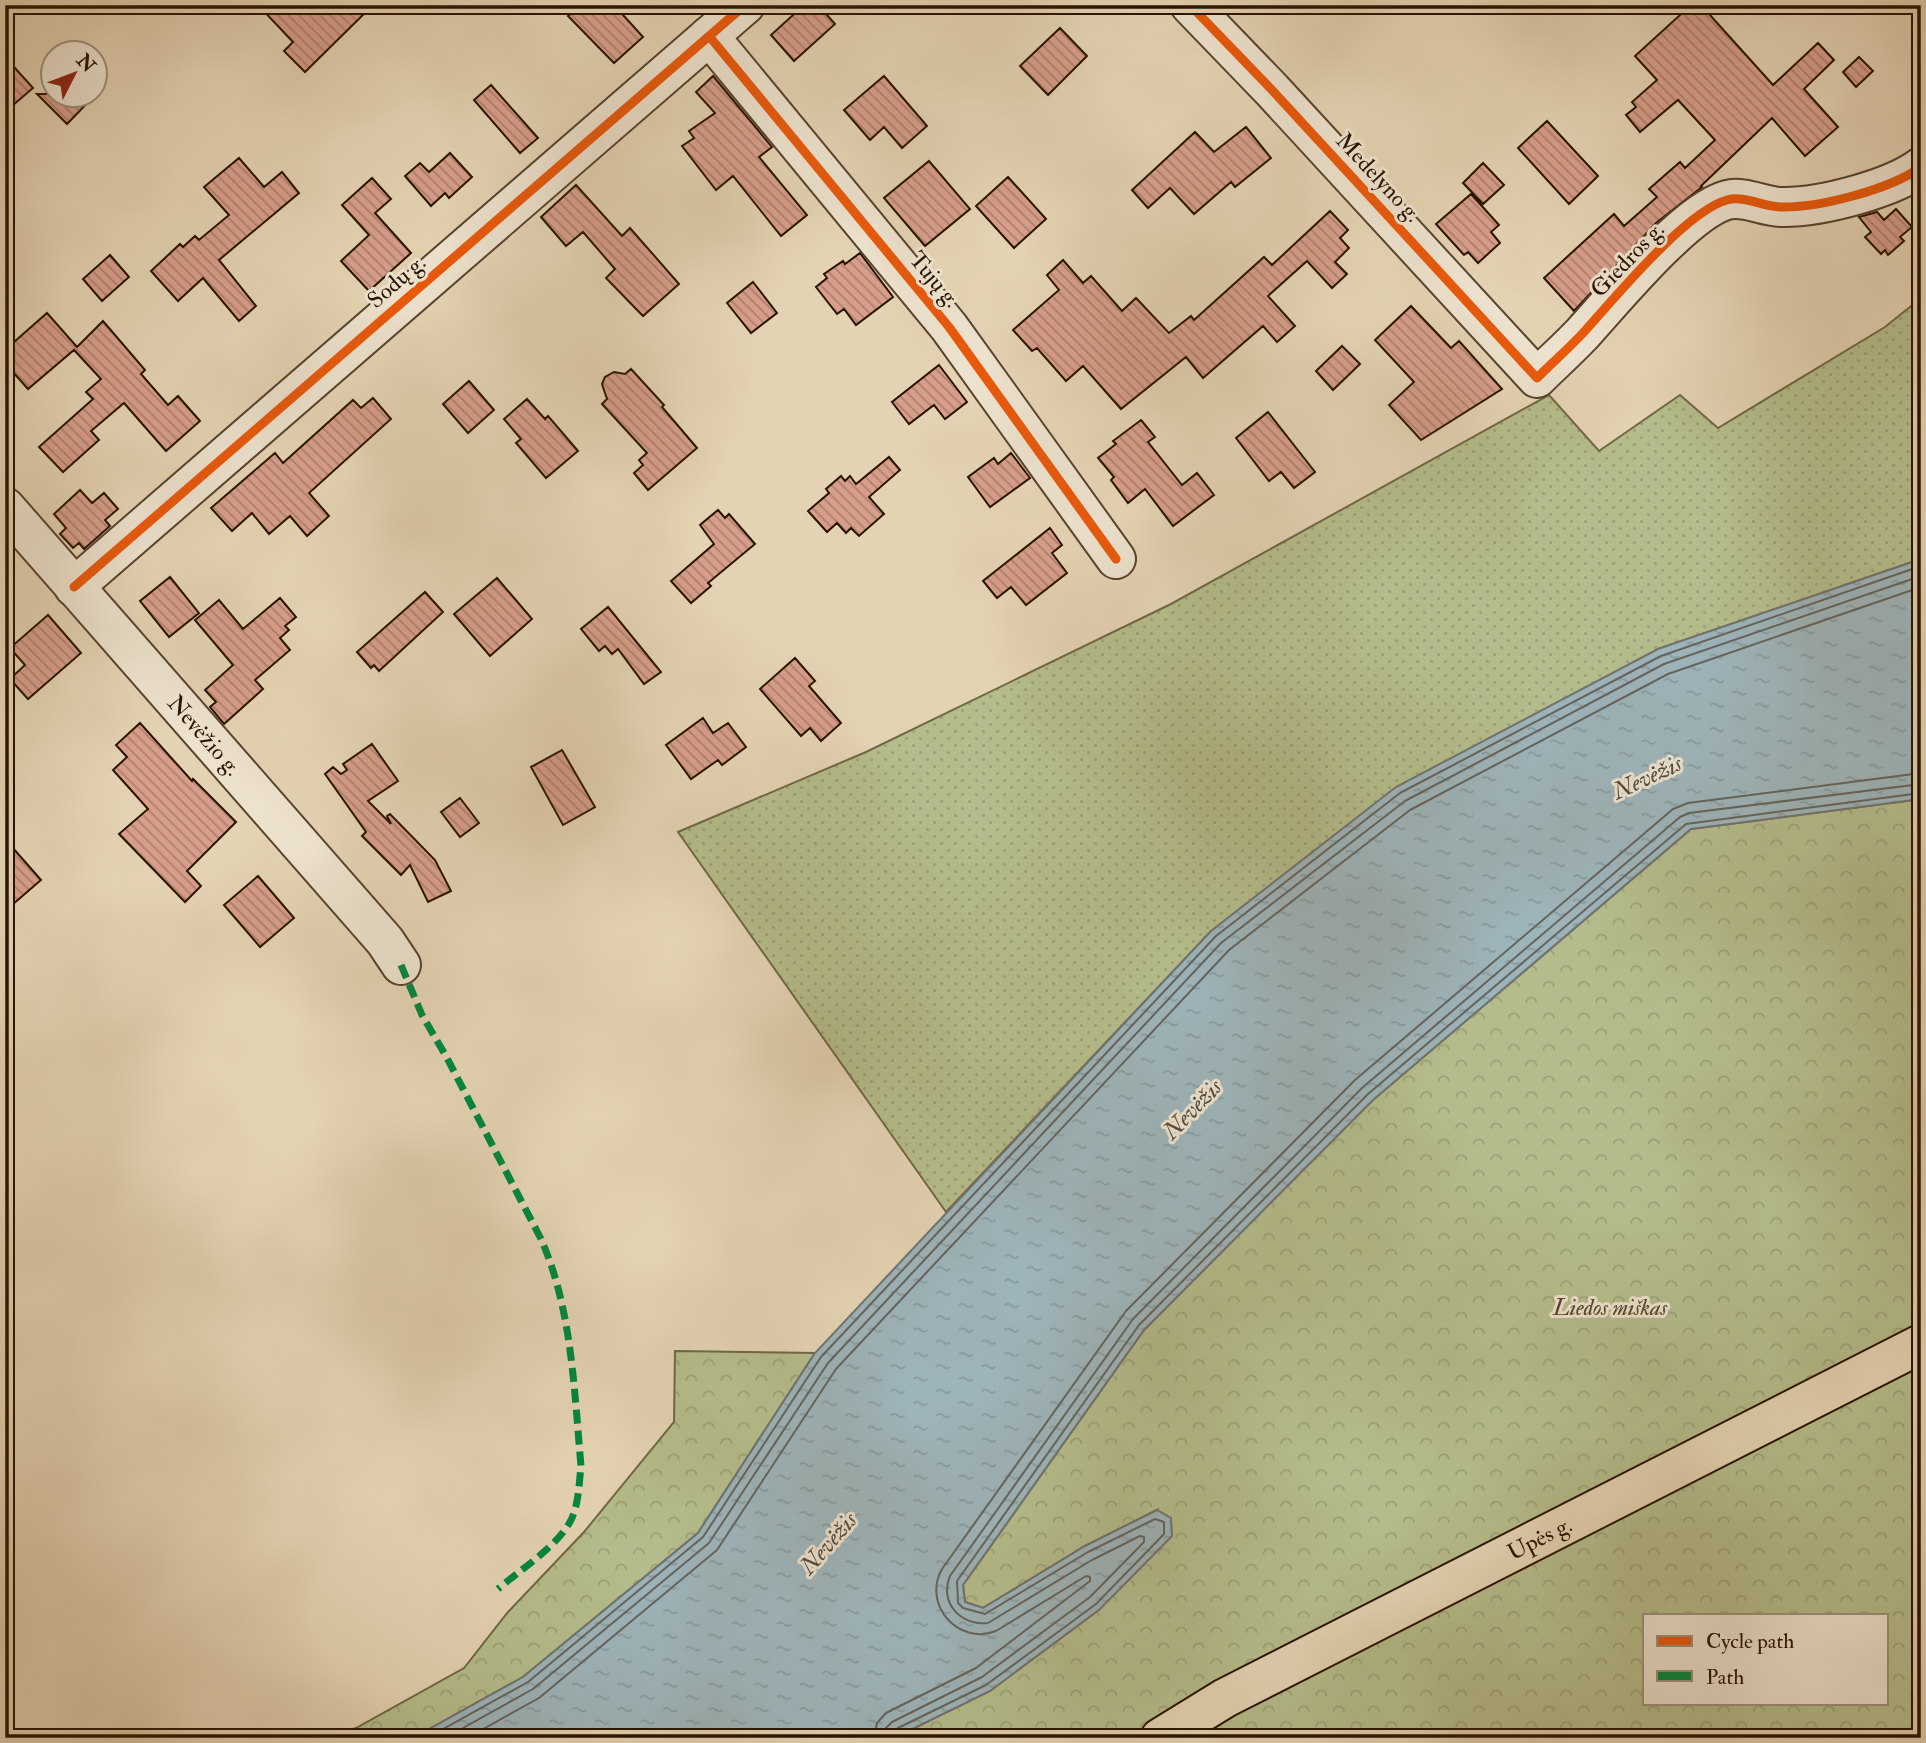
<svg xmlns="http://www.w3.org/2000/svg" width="1926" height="1743" font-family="'IM FELL Double Pica',serif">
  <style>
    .grass { fill: url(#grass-dots); stroke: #6f6846; stroke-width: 2 }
    .forest { fill: url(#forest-crowns); stroke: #6f6846; stroke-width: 2; fill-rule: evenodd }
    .water { fill: url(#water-ripples); stroke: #6f7470; stroke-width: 2 }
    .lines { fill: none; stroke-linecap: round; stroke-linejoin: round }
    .shore { stroke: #63645d; stroke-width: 2 }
    .building { fill: url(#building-back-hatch); stroke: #291300; stroke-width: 2 }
    .minor-casing { stroke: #58432d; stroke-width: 42 }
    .major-casing { stroke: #291300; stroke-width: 42 }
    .minor { stroke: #ede2ce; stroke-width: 38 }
    .major { stroke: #e4d3b3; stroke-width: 38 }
    .quiet { stroke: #00873e; stroke-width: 7; stroke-dasharray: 14 7; stroke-linecap: butt }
    .cycleway-casing { stroke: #ede2ce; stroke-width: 13 }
    .cycleway { stroke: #e8590c; stroke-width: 9 }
    .labels { text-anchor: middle; stroke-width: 6; stroke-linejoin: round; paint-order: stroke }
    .street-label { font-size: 23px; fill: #291300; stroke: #ede2ce }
    .park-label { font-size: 23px; font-style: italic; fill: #53462a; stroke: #ede2ce }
    .water-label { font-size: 24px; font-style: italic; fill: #524b41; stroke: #ede2ce }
  </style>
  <defs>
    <pattern id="grass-dots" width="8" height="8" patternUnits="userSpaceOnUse" patternTransform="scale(1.75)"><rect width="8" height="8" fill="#b5bc8b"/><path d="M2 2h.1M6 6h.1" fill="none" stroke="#9ca176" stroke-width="1.8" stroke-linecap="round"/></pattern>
    <pattern id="forest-crowns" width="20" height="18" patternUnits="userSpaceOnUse" patternTransform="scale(1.75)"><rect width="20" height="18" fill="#b5bc8b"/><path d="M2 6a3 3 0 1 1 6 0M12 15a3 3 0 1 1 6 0" fill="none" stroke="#9ca176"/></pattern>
    <pattern id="water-ripples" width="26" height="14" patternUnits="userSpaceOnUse" patternTransform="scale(1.75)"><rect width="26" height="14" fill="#9db4ba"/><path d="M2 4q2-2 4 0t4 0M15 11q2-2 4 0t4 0" fill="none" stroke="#879a9e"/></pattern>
    <pattern id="building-back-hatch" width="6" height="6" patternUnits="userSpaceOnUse" patternTransform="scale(1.75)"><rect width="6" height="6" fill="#d79e8a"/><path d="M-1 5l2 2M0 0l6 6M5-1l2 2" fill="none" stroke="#ae806e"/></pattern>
  </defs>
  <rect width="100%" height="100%" fill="#e4d3b3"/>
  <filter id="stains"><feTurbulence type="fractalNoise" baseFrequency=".00286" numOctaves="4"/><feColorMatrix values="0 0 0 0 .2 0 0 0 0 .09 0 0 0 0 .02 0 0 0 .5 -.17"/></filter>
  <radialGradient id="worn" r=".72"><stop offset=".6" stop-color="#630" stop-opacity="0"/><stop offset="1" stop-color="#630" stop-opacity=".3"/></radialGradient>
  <path class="grass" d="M 1921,298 L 1921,559 L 1658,649 L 1211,931 L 946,1212 L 678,832 L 866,752 L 1171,604 L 1549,395 L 1599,451 L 1680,395 L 1718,428 L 1885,327 Z"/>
  <path class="forest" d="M 1921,799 L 1921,1738 L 894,1738 L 990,1691 L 1100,1609 L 1157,1510 L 1085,1546 L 983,1608 L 965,1602 L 963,1585 L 1144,1330 L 1373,1100 L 1691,829 ZM 1644,1615 L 1886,1615 L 1886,1703 L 1644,1703 Z
    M 675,1351 L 815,1353 L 698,1533 L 523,1677 L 413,1738 L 327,1738 L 356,1728 L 464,1668 L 508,1612 L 584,1532 L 674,1422 Z"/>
  <path class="water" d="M 1921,559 L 1921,799 L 1691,829 L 1373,1100 L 1144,1330 L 963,1585 L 965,1602 L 983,1608 L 1085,1546 L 1157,1510 L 1171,1518 L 1172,1536 L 1100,1609 L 990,1691 L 894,1738 L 413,1738 L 523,1677 L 698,1533 L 815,1353 L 1211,931 L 1396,787 L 1658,649 Z"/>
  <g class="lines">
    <path class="shore" d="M 427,1738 L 528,1682 L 703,1537 L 821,1357 L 1216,936 L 1400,793 L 1661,656 L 1921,566
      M 445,1738 L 533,1689 L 709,1543 L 828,1363 L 1221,943 L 1405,801 L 1664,664 L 1921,576
      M 467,1738 L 539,1698 L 717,1550 L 836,1369 L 1229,950 L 1410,810 L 1668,674 L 1921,587
      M 874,1738 L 877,1723 L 886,1713 L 976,1668 L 1090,1581 L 1090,1577 L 1086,1576 L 996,1631 C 958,1646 922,1604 942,1569 L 1126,1311 L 1355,1080 L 1673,809 L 1688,803 L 1921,773
      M 884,1738 L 886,1728 L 892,1722 L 982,1677 L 1090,1597 L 1144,1542 L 1144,1537 L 1140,1536 L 1092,1560 L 988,1623 C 960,1626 939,1602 950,1576 L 1133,1319 L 1362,1088 L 1680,817 L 1689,813 L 1921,784
      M 893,1738 L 898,1728 L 986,1685 L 1096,1604 L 1164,1534 L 1164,1522 L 1155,1519 L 1088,1552 L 985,1614 L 963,1608 L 958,1603 L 957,1581 L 1139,1325 L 1368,1094 L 1686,824 L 1921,793"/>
  </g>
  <path class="building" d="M 258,5 L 373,5 L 305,72 L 284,51 L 293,42 Z
    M 580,5 L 614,5 L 643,37 L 614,63 L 568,16 Z
    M 804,5 L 818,5 L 835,24 L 794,61 L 771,35 Z
    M 1691,5 L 1701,5 L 1773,85 L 1818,43 L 1834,60 L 1804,89 L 1838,127 L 1805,156 L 1772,118 L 1701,186 L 1702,187 L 1656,223 L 1574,311 L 1544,278 L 1614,214 L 1624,226 L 1657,197 L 1649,189 L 1680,162 L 1685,168 L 1715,140 L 1678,100 L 1640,132 L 1626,115 L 1636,107 L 1632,102 L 1657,80 L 1635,56 Z
    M 1060,28 L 1087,56 L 1048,95 L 1020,66 Z
    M 5,57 L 33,88 L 5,112 Z
    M 1859,57 L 1873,71 L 1856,87 L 1843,72 Z
    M 713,76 L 772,147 L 759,157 L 807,215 L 781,236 L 733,176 L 716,190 L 682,146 L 694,138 L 689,131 L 715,113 L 696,92 Z
    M 884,76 L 927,126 L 902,148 L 884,127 L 870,140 L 844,110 Z
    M 491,85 L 538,138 L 520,153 L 474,100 Z
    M 37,94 L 96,94 L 67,124 Z
    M 1547,121 L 1598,176 L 1569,204 L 1518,148 Z
    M 1246,127 L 1271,158 L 1235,187 L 1231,182 L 1194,214 L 1170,188 L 1148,208 L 1132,190 L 1195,132 L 1214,152 Z
    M 450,153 L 472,177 L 449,198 L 445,193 L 431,206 L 405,176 L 420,163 L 429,172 Z
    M 239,158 L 264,187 L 282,172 L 299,193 L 219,260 L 256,306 L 239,321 L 203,278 L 178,301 L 151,271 L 180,244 L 183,247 L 195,236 L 199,240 L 229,215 L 204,187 Z
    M 929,161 L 970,209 L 925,246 L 884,198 Z
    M 1483,163 L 1504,185 L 1483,204 L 1463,183 Z
    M 1008,177 L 1046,219 L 1014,248 L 976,206 Z
    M 372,178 L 391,199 L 375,213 L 411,253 L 369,291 L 341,261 L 369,235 L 342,205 Z
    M 576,185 L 622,236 L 630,228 L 679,284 L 643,316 L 606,278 L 615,269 L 583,232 L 566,246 L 541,217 Z
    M 1471,194 L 1499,225 L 1491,232 L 1500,243 L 1478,263 L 1468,252 L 1464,255 L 1436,224 Z
    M 1896,209 L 1912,227 L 1900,237 L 1904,241 L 1888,255 L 1885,250 L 1881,254 L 1865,237 L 1871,232 L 1859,217 L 1877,212 L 1884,220 Z
    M 1330,211 L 1348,230 L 1340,238 L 1349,248 L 1335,262 L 1347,274 L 1332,288 L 1307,261 L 1268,296 L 1295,326 L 1277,342 L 1263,326 L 1203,378 L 1186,357 L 1121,409 L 1083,366 L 1066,381 L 1037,348 L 1032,351 L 1013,330 L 1059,290 L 1047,275 L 1063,260 L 1083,283 L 1091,276 L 1122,311 L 1136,298 L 1169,333 L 1191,316 L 1194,320 L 1264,257 L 1272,265 Z
    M 860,253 L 893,297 L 856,325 L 844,309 L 837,314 L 816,287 L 827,278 L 824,274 L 843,261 L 845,264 Z
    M 110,255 L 129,277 L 102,301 L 83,279 Z
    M 753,282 L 777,313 L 751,333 L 727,303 Z
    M 1411,306 L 1451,348 L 1459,341 L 1502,389 L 1421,440 L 1389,405 L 1414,382 L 1375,340 Z
    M 47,313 L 77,347 L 103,321 L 145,370 L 141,374 L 168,405 L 178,396 L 200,421 L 166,451 L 124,403 L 91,431 L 99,440 L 63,472 L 39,447 L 93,399 L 86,392 L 101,379 L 74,350 L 28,389 L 5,363 L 5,350 Z
    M 1342,346 L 1360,364 L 1333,390 L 1316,371 Z
    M 939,365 L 967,402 L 945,419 L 934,405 L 909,424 L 892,402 Z
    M 631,369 L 664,405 L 662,407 L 697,448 L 648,490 L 634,473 L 643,465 L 639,460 L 647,453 L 602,404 L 607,399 L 602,384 L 605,377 L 614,372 L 625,374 Z
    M 469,381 L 494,410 L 468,433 L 443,404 Z
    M 373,398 L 391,419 L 309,493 L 329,516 L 307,536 L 290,516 L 269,534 L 252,513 L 232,531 L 211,508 L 275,453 L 283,463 L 353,400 L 361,408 Z
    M 527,399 L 545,419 L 548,416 L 578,451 L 546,478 L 516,443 L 521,439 L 504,419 Z
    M 1268,412 L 1315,472 L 1294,488 L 1281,472 L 1269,481 L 1236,438 Z
    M 1141,420 L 1155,437 L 1148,442 L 1182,485 L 1197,473 L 1214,495 L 1173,526 L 1145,489 L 1128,503 L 1111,480 L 1114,477 L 1098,458 L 1116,444 L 1113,441 Z
    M 1011,453 L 1030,478 L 990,507 L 968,477 L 994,458 L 998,464 Z
    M 889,457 L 900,470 L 869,497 L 884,514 L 859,536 L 851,528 L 846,533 L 837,523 L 827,532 L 808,511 L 829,493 L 826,489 L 841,476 L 845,481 L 850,476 L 856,484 Z
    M 80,490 L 92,503 L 104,493 L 118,509 L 105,520 L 110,526 L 84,549 L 79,543 L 73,548 L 60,534 L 66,528 L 54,514 Z
    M 718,510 L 725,518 L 729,514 L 755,544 L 708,583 L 711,586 L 691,603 L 671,581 L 714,544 L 700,525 Z
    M 1050,528 L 1062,545 L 1052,553 L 1067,573 L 1026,605 L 1011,587 L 997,598 L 983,581 Z
    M 170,577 L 199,613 L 169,637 L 140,601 Z
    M 497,578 L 532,619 L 490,656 L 454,614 Z
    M 425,592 L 443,612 L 379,671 L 374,665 L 371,668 L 357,652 Z
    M 280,598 L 296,617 L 285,626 L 289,630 L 280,638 L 290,650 L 255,680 L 263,689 L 224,724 L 210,707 L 216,702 L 205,690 L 233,665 L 195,620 L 219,600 L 243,629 Z
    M 608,607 L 661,672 L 644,684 L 618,649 L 612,654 L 605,646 L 599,651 L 581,629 Z
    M 48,615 L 81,653 L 28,699 L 10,679 L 25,665 L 10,648 Z
    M 795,658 L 815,681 L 809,686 L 841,723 L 821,741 L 810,728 L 801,736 L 760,689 Z
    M 703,718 L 713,733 L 728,723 L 746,747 L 722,765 L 718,760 L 691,779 L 666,745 Z
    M 140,723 L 192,781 L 193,779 L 236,822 L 187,871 L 201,886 L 185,902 L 119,834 L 148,809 L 113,770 L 127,757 L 116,745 Z
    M 372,744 L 398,781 L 368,801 L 391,824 L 387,816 L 390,814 L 435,860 L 451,891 L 428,902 L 410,865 L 401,875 L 362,836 L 366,832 L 325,774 L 333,767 L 341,774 L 347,770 L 343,764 Z
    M 562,750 L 595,807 L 563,825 L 531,767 Z
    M 460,798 L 479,823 L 460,837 L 441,812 Z
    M 5,839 L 41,880 L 5,911 Z
    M 258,876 L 294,918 L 260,947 L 224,905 Z"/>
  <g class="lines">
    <g class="minor-casing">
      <g id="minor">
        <path d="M 1190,5 L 1272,90 L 1537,378 C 1552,363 1568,349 1583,333 C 1613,300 1686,211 1727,200 C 1745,195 1765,208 1784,207 C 1822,207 1891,189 1921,167"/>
        <path d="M 709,36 L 949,327 L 1116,559"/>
        <path id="s1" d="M 5,507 L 385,941 L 401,965"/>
        <path d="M 74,587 L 745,5"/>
      </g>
    </g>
    <g class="major-casing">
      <g id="major">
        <path id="s2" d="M 1160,1738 L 1225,1698 L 1921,1344"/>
      </g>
    </g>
    <use href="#minor" class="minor"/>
    <use href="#major" class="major"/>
    <path class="quiet" d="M 401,965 L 422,1015 L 447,1058 L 541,1239 C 572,1309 574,1389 581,1466 C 579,1483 579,1504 571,1520 C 558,1546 520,1570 498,1589"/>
    <g class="cycleway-casing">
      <path id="cycleway" d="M 1190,5 L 1272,90 L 1537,378 C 1552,363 1568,349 1583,333 C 1613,300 1686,211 1727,200 C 1745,195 1765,208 1784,207 C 1822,207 1891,189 1921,167
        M 709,36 L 949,327 L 1116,559
        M 74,587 L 745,5"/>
    </g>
    <use href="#cycleway" class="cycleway"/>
  </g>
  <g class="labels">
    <g class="street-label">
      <text transform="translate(1379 177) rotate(47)" y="8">Medelyno g.</text>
      <text transform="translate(1627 259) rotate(-46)" y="8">Giedros g.</text>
      <text transform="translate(935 279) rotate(50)" y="8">Tujų g.</text>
      <text transform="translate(396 281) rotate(-41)" y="8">Sodų g.</text>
      <text dy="8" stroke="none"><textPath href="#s1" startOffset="303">Nevėžio g.</textPath></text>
      <text dy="8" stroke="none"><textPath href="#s2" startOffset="429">Upės g.</textPath></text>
    </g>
    <g class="park-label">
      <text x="1610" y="1315">Liedos miškas</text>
    </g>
    <g class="water-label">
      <text transform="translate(1647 777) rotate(-25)" y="8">Nevėžis</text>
      <text transform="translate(1192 1109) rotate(-46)" y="8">Nevėžis</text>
      <text transform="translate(828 1543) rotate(-49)" y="8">Nevėžis</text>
    </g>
  </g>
  <rect width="1926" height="1743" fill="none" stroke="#e4d3b3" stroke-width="28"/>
  <rect x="7" y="7" width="1912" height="1729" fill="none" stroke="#291300" stroke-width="3.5"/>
  <rect x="14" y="14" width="1898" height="1715" fill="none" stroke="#291300" stroke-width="2"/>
  <rect x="1643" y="1614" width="245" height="91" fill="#ede2ce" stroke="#9f8f7c" stroke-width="2"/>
  <rect x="1657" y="1636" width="35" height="10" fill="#e8590c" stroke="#9f8f7c" stroke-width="2"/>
  <text x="1706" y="1648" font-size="21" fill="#291300">Cycle path</text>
  <rect x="1657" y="1671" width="35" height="10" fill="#00873e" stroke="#9f8f7c" stroke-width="2"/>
  <text x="1706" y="1684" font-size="21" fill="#291300">Path</text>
  <g transform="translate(74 74) rotate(48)"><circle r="33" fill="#ede2ce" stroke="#9f8f7c" stroke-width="2"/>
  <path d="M0-5L12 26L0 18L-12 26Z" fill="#8f2418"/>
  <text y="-10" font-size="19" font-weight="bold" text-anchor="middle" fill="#291300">N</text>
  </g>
  <rect width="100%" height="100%" filter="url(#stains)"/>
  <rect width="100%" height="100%" fill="url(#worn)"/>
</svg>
